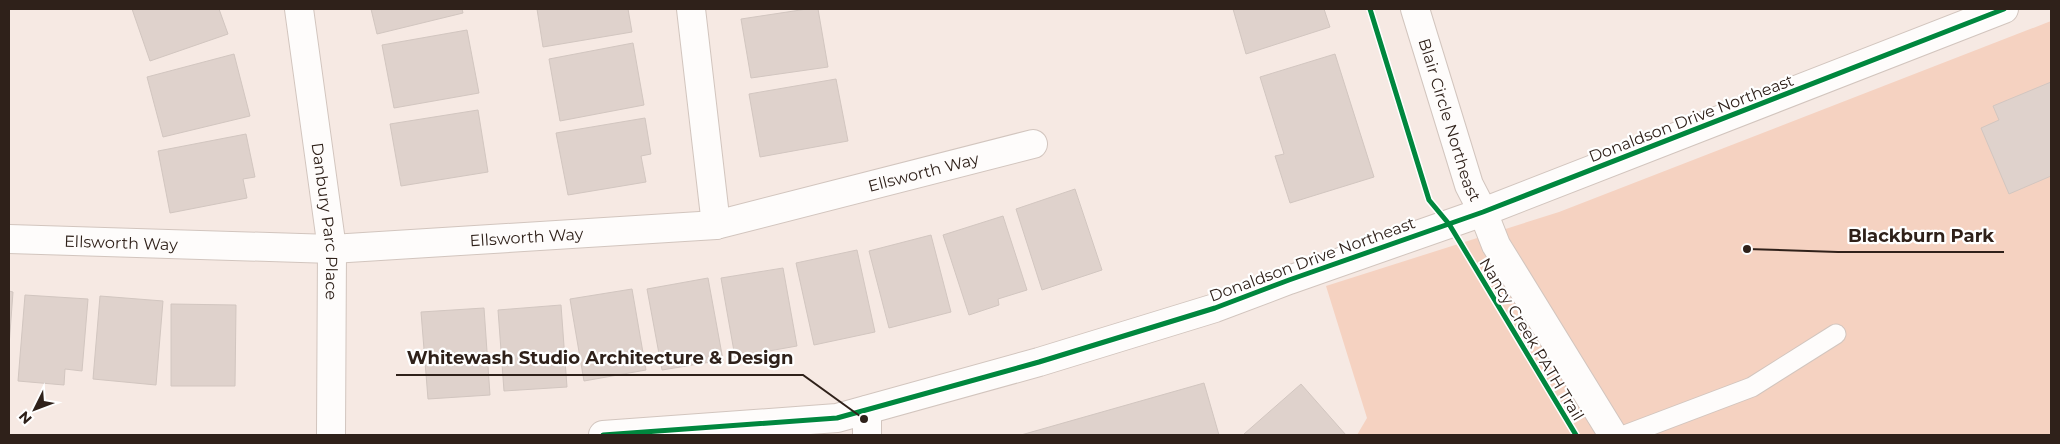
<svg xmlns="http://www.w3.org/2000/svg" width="2060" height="444" font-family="Montserrat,sans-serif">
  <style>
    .green { fill: #f5d2c1 }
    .building { fill: #dfd2cc; stroke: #d2c6c0 }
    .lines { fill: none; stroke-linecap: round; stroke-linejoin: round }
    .lane-casing { stroke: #d2c5be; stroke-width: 21 }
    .street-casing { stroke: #d2c5be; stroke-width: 30 }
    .lane { stroke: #fefcfb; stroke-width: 19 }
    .street { stroke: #fefcfb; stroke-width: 28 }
    .cycleway-casing { stroke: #fff; stroke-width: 8 }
    .cycleway { stroke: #00873e; stroke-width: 5 }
    .labels { text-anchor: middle; stroke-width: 4.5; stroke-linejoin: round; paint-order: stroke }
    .street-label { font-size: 16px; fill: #2f211a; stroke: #fff }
    .leader { fill: none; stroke: #2f211a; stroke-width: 2 }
    .callout-dot { fill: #2f211a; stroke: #fff; stroke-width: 2 }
    .callout-label { font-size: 18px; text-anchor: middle; font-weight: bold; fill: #2f211a; stroke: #fff; stroke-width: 4.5; stroke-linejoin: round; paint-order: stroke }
  </style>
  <rect width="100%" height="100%" fill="#f6e9e3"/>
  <path class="green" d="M 2051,21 L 2051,435 L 1357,435 L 1367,418 L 1326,286 L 1559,212 Z"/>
  <path class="building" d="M 132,9 L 219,9 L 228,34 L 150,61 Z
    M 371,9 L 462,9 L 463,13 L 377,34 Z
    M 537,9 L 628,9 L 632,32 L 543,47 Z
    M 807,9 L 818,9 L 828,67 L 751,78 L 741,19 Z
    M 1233,9 L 1324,9 L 1330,27 L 1246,54 Z
    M 467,30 L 479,93 L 394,108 L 382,45 Z
    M 633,43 L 644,105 L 560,121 L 549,59 Z
    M 234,54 L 250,116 L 163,137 L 147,77 Z
    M 1335,54 L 1374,177 L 1290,203 L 1275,156 L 1284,154 L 1260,77 Z
    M 836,79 L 848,141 L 760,157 L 749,94 Z
    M 2051,82 L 2051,176 L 2009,194 L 1981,128 L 1999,120 L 1993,106 Z
    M 478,110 L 488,172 L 401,186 L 390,124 Z
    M 645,118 L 651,154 L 641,156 L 646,182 L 568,195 L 556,133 Z
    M 246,134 L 255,177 L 243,179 L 247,198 L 170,213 L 158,151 Z
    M 1075,189 L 1102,270 L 1042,290 L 1016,209 Z
    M 1003,216 L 1027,290 L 998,299 L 999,305 L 969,315 L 943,235 Z
    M 931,235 L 951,312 L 889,328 L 869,251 Z
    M 857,250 L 875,332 L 814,345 L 796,263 Z
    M 783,268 L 797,346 L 735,357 L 721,278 Z
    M 708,278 L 723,360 L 662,370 L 647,289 Z
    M 632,289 L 646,370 L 584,381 L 570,299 Z
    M 9,291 L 13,292 L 9,346 Z
    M 25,295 L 88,299 L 82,371 L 65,369 L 64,385 L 18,381 Z
    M 100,296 L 163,301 L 156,385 L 93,379 Z
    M 171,304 L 236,305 L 235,386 L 171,386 Z
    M 561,305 L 567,387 L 504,391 L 498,310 Z
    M 484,308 L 490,395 L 428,399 L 421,312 Z
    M 1204,383 L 1219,435 L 1021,435 Z
    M 1301,384 L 1346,435 L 1245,435 L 1244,434 Z"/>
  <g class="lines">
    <g class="lane-casing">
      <path id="lane" d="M 1625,435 L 1752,387 L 1836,334"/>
    </g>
    <g class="street-casing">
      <g id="street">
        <path id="s1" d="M 299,9 L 332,249 L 331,435"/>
        <path d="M 691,9 L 716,225"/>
        <path id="s2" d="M 1415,9 L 1469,185 L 1483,212 L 1496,245 L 1613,435"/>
        <path id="s3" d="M 9,239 L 332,249 L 716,225 L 1033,144"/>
        <path d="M 867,410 L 867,435"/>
        <path d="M 603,435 L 837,418 L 1039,362 L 1215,308 L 1289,280 L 1483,212 L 2004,9"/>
      </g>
    </g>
    <use href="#lane" class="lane"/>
    <use href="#street" class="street"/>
    <g class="cycleway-casing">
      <path id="cycleway" d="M 1370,9 L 1429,200 L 1449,224 L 1576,435
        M 603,435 L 837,418 L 1039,362 L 1215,308 L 1289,280 L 1483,212 L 2004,9"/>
    </g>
    <use href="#cycleway" class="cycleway"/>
  </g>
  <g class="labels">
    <g class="street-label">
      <text transform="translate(1691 118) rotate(-21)" y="6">Donaldson Drive Northeast</text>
      <text dy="6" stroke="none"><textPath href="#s2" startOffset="116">Blair Circle Northeast</textPath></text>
      <text dy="6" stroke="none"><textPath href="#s3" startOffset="922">Ellsworth Way</textPath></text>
      <text dy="6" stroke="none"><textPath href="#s1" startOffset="214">Danbury Parc Place</textPath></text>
      <text dy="6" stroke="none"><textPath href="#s3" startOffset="518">Ellsworth Way</textPath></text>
      <text dy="6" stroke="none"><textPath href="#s3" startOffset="112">Ellsworth Way</textPath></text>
      <text transform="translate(1312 259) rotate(-20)" y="6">Donaldson Drive Northeast</text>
      <text transform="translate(1532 339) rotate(59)" y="6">Nancy Creek PATH Trail</text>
    </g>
  </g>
  <path class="leader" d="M1747 249L1838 252H2004M864 419L803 375H396"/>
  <g class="callout-dot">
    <circle cx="1747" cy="249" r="5"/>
    <circle cx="864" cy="419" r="5"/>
  </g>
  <g class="callout-label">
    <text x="1921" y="242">Blackburn Park</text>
    <text x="600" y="364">Whitewash Studio Architecture &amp; Design</text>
  </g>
  <rect width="2060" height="444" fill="none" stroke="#2f211a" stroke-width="20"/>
  <g transform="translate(35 409) rotate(228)" stroke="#ffffff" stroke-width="4" paint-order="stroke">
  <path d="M0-4L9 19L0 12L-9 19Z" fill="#2f211a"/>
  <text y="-8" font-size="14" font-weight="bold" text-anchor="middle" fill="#2f211a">N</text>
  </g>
</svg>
